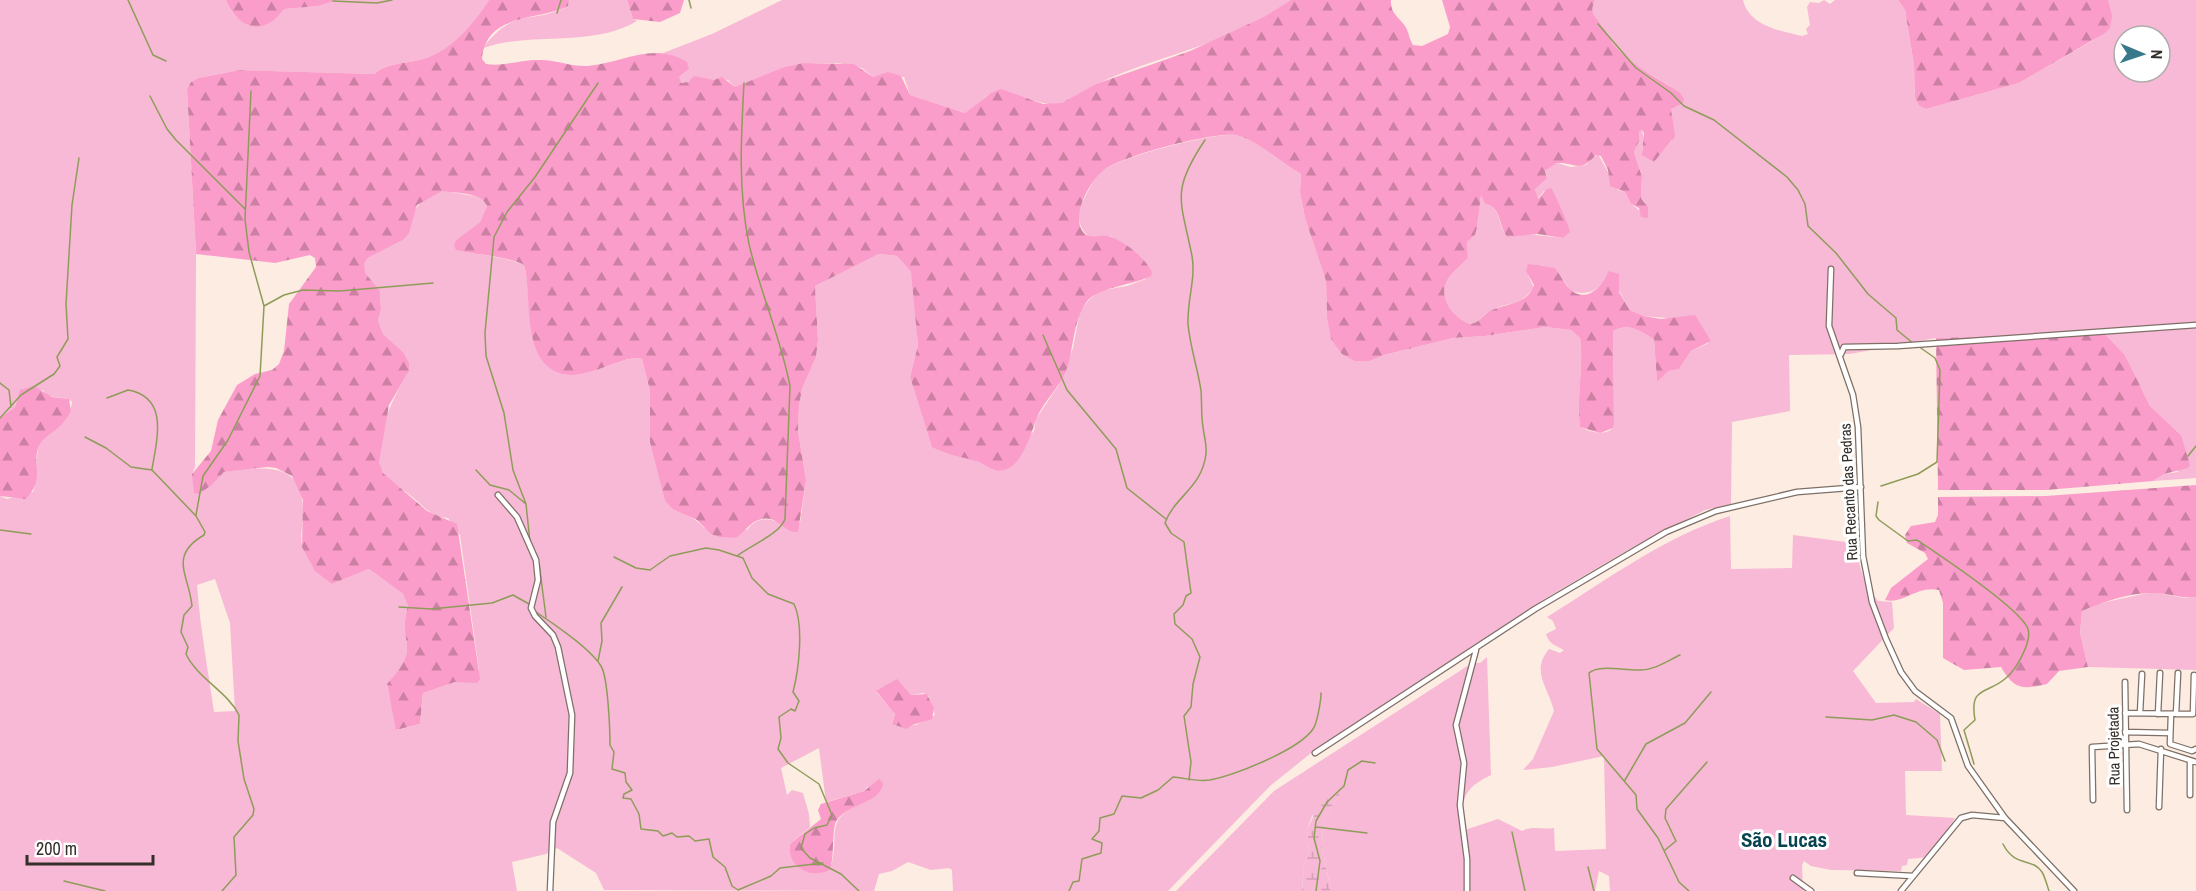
<svg xmlns="http://www.w3.org/2000/svg" width="2196" height="891" font-family="'Archivo Narrow',sans-serif">
  <style>
    .grass { fill: #f7b9d5; fill-rule: evenodd }
    .forest { fill: url(#forest-firs) }
    .wetland { fill: url(#wetland-marsh) }
    .lines { fill: none; stroke-linecap: round; stroke-linejoin: round }
    .stream { stroke: #8e9c59; stroke-width: 1.5 }
    .street-casing { stroke: #7e7066; stroke-width: 7 }
    .street { stroke: #fff; stroke-width: 4.5 }
    .labels { text-anchor: middle; stroke-width: 6; stroke-linejoin: round; paint-order: stroke }
    .street-label { font-size: 15px; fill: #352f2b; stroke: #fff }
    .district-label { font-size: 21px; font-weight: bold; fill: #074250; stroke: #fff }
  </style>
  <defs>
    <pattern id="forest-firs" width="22" height="20" patternUnits="userSpaceOnUse" patternTransform="scale(1.5)"><rect width="22" height="20" fill="#fb9dca"/><path d="M5 1l3.5 6h-7zM16 11l3.5 6h-7z" fill="#cc80a4"/></pattern>
    <pattern id="wetland-marsh" width="20" height="14" patternUnits="userSpaceOnUse" patternTransform="scale(1.5)"><rect width="20" height="14" fill="#f7b9d5"/><path d="M1 5h8M5 5V1M11 12h8M15 12V8" fill="none" stroke="#d49fb7"/></pattern>
  </defs>
  <rect width="100%" height="100%" fill="#fdece1"/>
  <path class="grass" d="M 0,0 L 226,0 C 234,20 244,25 265,25 L 285,9 L 318,6 L 338,0 L 489,0 C 474,23 451,51 423,59 C 406,64 387,62 374,74 L 240,70 L 198,78 L 191,82 L 187,89 L 196,254 L 195,467 L 192,474 L 213,484 L 224,472 C 263,467 305,459 303,515 C 303,524 299,539 303,547 C 308,560 323,573 332,584 L 369,569 L 403,594 L 408,606 C 396,645 424,645 387,685 L 397,730 L 420,724 L 423,693 L 455,682 L 472,682 L 479,670 L 460,535 L 448,518 C 429,516 424,506 410,495 C 401,488 387,481 382,471 C 369,444 395,394 409,371 L 403,352 L 383,334 L 378,320 L 381,310 L 380,291 L 364,273 L 364,264 L 368,258 L 403,240 C 411,221 417,192 443,191 C 449,191 456,193 462,194 C 472,196 482,196 487,206 L 480,222 L 456,240 L 456,250 C 476,255 508,257 524,265 C 532,295 526,364 562,374 C 587,381 629,352 642,359 L 650,391 L 650,429 L 665,501 C 677,512 693,515 704,528 L 747,530 C 757,515 775,517 787,529 L 800,523 L 806,480 L 798,431 L 799,406 L 802,389 L 816,357 L 818,340 L 815,286 L 879,254 L 897,256 L 911,272 L 914,287 L 918,345 L 910,377 L 932,446 L 981,462 L 994,470 L 1034,431 L 1036,419 L 1058,386 L 1073,348 L 1080,311 L 1089,300 L 1099,291 L 1127,286 L 1146,279 L 1135,253 L 1111,236 L 1089,237 C 1079,228 1076,215 1082,203 C 1088,192 1094,176 1105,169 C 1125,156 1211,133 1234,135 C 1255,137 1281,164 1301,174 L 1300,192 L 1305,218 L 1326,281 L 1327,317 L 1370,361 L 1384,355 L 1453,338 L 1485,336 L 1545,327 L 1571,330 L 1580,338 C 1584,367 1576,397 1580,427 C 1591,432 1602,436 1612,429 L 1614,423 L 1613,331 C 1628,322 1641,331 1654,338 L 1657,382 L 1669,371 L 1679,369 L 1691,351 L 1709,343 L 1678,319 L 1644,316 L 1630,310 L 1608,271 C 1602,289 1590,297 1571,291 L 1555,268 L 1528,275 L 1534,288 C 1517,309 1507,300 1489,312 C 1481,316 1479,323 1470,324 C 1455,319 1439,300 1446,283 C 1449,274 1462,265 1468,258 L 1467,242 L 1475,235 L 1477,228 L 1481,194 L 1485,204 C 1502,207 1498,227 1507,237 L 1528,234 L 1563,238 C 1566,213 1562,209 1544,191 L 1537,199 L 1535,188 L 1547,176 L 1545,171 L 1557,163 L 1571,167 L 1586,165 L 1598,154 L 1618,190 L 1625,192 L 1631,204 L 1640,211 L 1645,202 L 1641,198 L 1642,177 L 1634,152 L 1639,141 L 1639,132 L 1642,130 L 1644,140 L 1642,150 L 1654,161 L 1672,140 L 1671,109 L 1677,106 L 1670,86 L 1638,67 L 1614,45 L 1602,25 L 1593,17 L 1591,8 L 1595,0 L 1743,0 C 1749,26 1781,31 1802,36 L 1808,34 L 1806,29 L 1810,25 L 1807,7 L 1810,2 L 1819,3 L 1824,0 L 1830,4 L 1835,0 L 1898,0 L 1905,10 L 1914,65 L 1915,98 L 1919,106 L 1926,109 L 2019,83 L 2092,41 L 2110,28 L 2108,0 L 2196,0 L 2196,478 L 2153,481 L 2164,474 L 2178,472 L 2181,435 L 2150,406 L 2125,355 L 2104,333 L 1936,338 L 1850,354 L 1789,355 L 1790,411 L 1732,422 L 1731,504 L 1705,510 L 1628,550 L 1551,595 L 1316,749 L 1270,786 L 1168,891 L 953,891 L 952,870 L 949,868 L 931,870 L 908,862 L 892,871 L 879,874 L 874,891 L 604,890 L 596,873 L 557,848 L 546,854 L 512,862 L 517,891 L 0,891 L 0,496 L 7,499 L 33,492 C 39,477 34,452 41,442 C 52,427 70,423 72,402 L 69,399 L 48,396 L 43,390 L 17,398 L 15,407 L 0,418 ZM 2124,36 L 2160,36 L 2160,72 L 2124,72 ZM 215,579 L 230,623 L 235,711 L 214,712 C 208,670 200,627 197,585 ZM 905,690 L 911,695 L 923,693 L 929,696 L 935,715 L 916,725 L 892,724 L 895,713 L 876,692 ZM 819,748 L 826,802 L 864,791 L 868,786 L 866,801 C 820,819 842,835 830,870 C 813,879 786,864 790,844 L 810,827 L 809,814 L 803,793 L 792,790 L 787,795 L 781,768 Z
    M 569,0 L 627,0 L 633,19 L 637,21 C 592,48 533,31 483,48 C 516,5 530,26 568,6 Z
    M 782,0 L 1291,0 C 1234,44 1160,54 1097,84 C 1084,90 1075,101 1060,104 C 1039,108 1004,84 990,94 C 981,99 974,108 965,113 L 910,95 L 904,77 L 881,75 L 873,77 L 862,68 L 839,63 L 803,63 L 784,67 L 739,87 L 735,87 L 728,80 C 722,79 719,80 713,80 C 702,80 696,75 686,83 L 679,82 L 679,77 L 688,70 L 688,65 L 663,53 L 712,34 Z
    M 1730,516 L 1731,569 L 1792,568 L 1793,535 L 1853,543 L 1866,586 L 1878,601 L 1892,602 L 1894,628 L 1853,671 L 1876,703 L 1914,702 L 1916,699 L 1940,714 L 1942,771 L 1905,771 L 1906,815 L 1955,818 L 1930,857 L 1908,859 L 1907,865 L 1902,866 L 1901,871 L 1831,870 L 1811,866 L 1804,861 L 1802,865 L 1803,891 L 1610,891 L 1609,876 L 1599,871 L 1595,891 L 1331,891 L 1322,847 L 1323,818 L 1340,795 L 1312,816 L 1307,830 L 1309,854 L 1304,864 L 1302,891 L 1176,891 L 1274,791 L 1472,663 L 1480,663 L 1487,657 L 1491,775 C 1462,789 1460,801 1465,830 L 1498,819 L 1522,831 C 1532,825 1543,830 1554,828 L 1555,851 L 1606,849 L 1604,756 L 1552,767 L 1523,770 L 1533,759 L 1554,711 C 1549,688 1530,672 1549,649 L 1560,653 L 1564,650 C 1556,646 1548,643 1546,634 L 1556,629 L 1553,621 L 1547,617 C 1607,580 1662,538 1730,516 Z
    M 2152,592 L 2185,598 L 2196,597 L 2196,670 L 2088,667 L 2080,633 L 2082,611 L 2097,604 Z"/>
  <path class="forest" d="M 226,0 L 338,0 L 318,6 L 285,9 C 280,13 276,19 271,22 C 251,35 233,18 226,0 Z
    M 489,0 L 569,0 L 568,6 C 539,21 486,12 482,59 L 486,64 C 504,67 522,59 541,60 C 557,60 572,67 588,66 C 623,63 653,41 687,62 L 689,69 L 679,77 L 681,83 L 688,82 L 694,76 L 714,80 L 722,77 L 735,87 L 784,67 L 803,63 L 854,64 L 873,77 L 888,72 L 901,76 L 910,95 L 965,113 L 991,93 L 1001,89 L 1043,104 L 1062,103 L 1096,84 L 1190,51 L 1264,17 L 1291,0 L 1391,0 C 1390,13 1398,16 1405,26 C 1409,32 1409,39 1413,45 L 1422,46 L 1448,34 L 1450,27 L 1442,0 L 1595,0 C 1588,15 1596,16 1603,27 C 1608,33 1610,41 1616,47 C 1634,67 1658,78 1680,93 L 1684,99 L 1683,103 L 1671,109 L 1675,136 L 1654,162 L 1642,155 L 1644,133 L 1642,130 L 1639,132 L 1639,141 L 1634,152 L 1642,177 L 1641,198 L 1648,207 L 1648,218 L 1641,217 L 1639,208 L 1631,204 L 1625,192 L 1610,186 L 1608,170 L 1601,156 L 1596,155 C 1579,174 1576,162 1557,163 L 1545,171 L 1547,178 L 1535,189 L 1538,199 L 1547,189 L 1551,188 C 1555,194 1569,225 1570,232 L 1563,238 L 1538,234 L 1507,237 C 1499,227 1502,207 1485,204 L 1481,195 L 1477,228 L 1475,235 L 1467,242 L 1468,258 C 1462,265 1449,274 1446,283 C 1439,300 1455,319 1470,324 C 1479,323 1482,316 1490,311 C 1505,303 1528,305 1534,285 L 1526,271 L 1528,264 L 1555,268 C 1560,274 1566,287 1572,291 C 1589,303 1604,284 1608,271 L 1619,274 L 1619,292 L 1630,310 L 1644,316 L 1661,319 L 1695,315 L 1711,341 L 1691,351 L 1679,369 L 1669,371 L 1657,382 L 1654,339 C 1641,331 1628,322 1613,331 L 1614,423 L 1613,428 L 1600,433 L 1580,427 C 1576,397 1584,367 1580,338 L 1571,330 L 1545,327 L 1485,336 L 1453,338 L 1384,355 L 1370,361 L 1355,361 L 1342,354 L 1331,339 L 1327,317 L 1326,281 L 1305,218 L 1300,192 L 1301,174 C 1282,164 1255,138 1235,135 C 1213,132 1121,156 1104,170 C 1090,181 1075,209 1080,226 C 1086,244 1100,232 1112,237 C 1126,243 1145,258 1152,272 L 1151,276 C 1133,285 1101,287 1088,300 C 1074,317 1074,344 1068,365 C 1062,386 1043,401 1036,420 C 1030,436 1019,479 992,469 C 986,467 982,462 976,461 C 961,457 946,454 932,447 L 910,377 L 918,345 L 911,272 L 897,256 L 879,254 L 815,286 L 818,340 L 816,357 L 802,389 L 799,406 L 798,431 L 806,480 L 798,532 C 782,534 777,510 754,522 C 748,526 743,533 736,538 L 720,537 L 711,534 L 697,520 L 673,509 L 665,501 L 650,442 L 650,391 L 642,359 C 628,352 587,381 562,374 C 520,362 533,297 524,265 C 508,256 476,255 456,250 L 454,246 L 456,240 L 480,222 L 487,206 C 481,192 455,193 442,191 L 417,205 L 409,233 L 403,240 L 368,258 L 364,264 L 365,273 L 380,291 L 381,310 L 378,320 L 383,334 L 403,352 L 409,363 L 409,371 L 389,405 L 379,462 L 383,473 L 427,511 L 457,524 L 480,679 L 477,683 L 455,682 L 423,693 L 420,724 L 396,730 L 387,684 C 424,645 396,645 408,606 L 403,594 L 369,569 L 332,584 L 315,571 L 302,547 L 303,500 L 292,476 L 276,468 L 267,467 L 224,472 L 213,484 L 199,494 L 194,493 L 192,474 L 211,451 L 218,420 L 237,385 L 255,374 L 272,370 L 279,364 L 284,351 L 289,304 L 316,267 L 315,258 L 310,255 L 275,263 L 196,254 L 187,89 L 191,82 L 198,78 L 240,70 L 374,74 C 388,62 406,64 423,59 C 451,51 474,23 489,0 Z
    M 627,0 L 684,0 L 680,13 L 660,22 L 633,19 Z
    M 1898,0 L 2108,0 L 2112,16 L 2110,28 L 2105,33 L 2019,83 L 1926,109 L 1919,106 L 1915,98 L 1914,65 L 1905,10 Z
    M 2104,333 L 2125,355 L 2150,406 L 2181,435 L 2190,465 L 2188,468 L 2164,474 L 2153,481 L 2046,490 L 1938,490 L 1936,338 Z
    M 34,386 L 52,397 L 69,399 L 71,411 C 68,416 64,422 60,426 C 53,433 44,436 39,446 C 31,463 46,478 26,499 L 0,496 L 0,418 L 15,407 L 20,390 Z
    M 2196,485 L 2196,597 C 2182,599 2169,593 2154,593 C 2132,592 2102,602 2082,611 L 2080,633 L 2088,667 L 2059,671 L 2047,684 C 2021,690 2014,689 2001,667 L 1964,670 L 1943,658 L 1943,603 L 1939,590 C 1916,585 1903,605 1885,600 L 1891,588 L 1928,559 L 1925,553 L 1907,543 L 1905,535 L 1911,526 L 1935,522 L 1938,515 L 1938,497 L 2046,496 Z
    M 897,679 L 911,695 L 927,694 L 934,708 L 932,719 L 912,725 L 907,729 L 892,724 L 895,714 L 876,691 Z
    M 879,779 L 883,783 C 882,803 847,804 837,820 C 831,828 835,856 830,870 C 811,880 786,866 790,844 L 821,819 L 818,810 L 821,804 L 864,791 Z"/>
  <path class="wetland" d="M 1333,792 L 1340,795 L 1323,818 L 1322,847 L 1331,891 L 1302,891 L 1304,864 L 1309,854 L 1307,830 L 1318,806 Z"/>
  <g class="lines">
    <path class="stream" d="M 128,0 L 153,55 L 166,61
      M 689,0 L 691,8
      M 333,1 L 377,3 L 392,0
      M 557,13 L 561,0
      M 1598,24 L 1636,68 L 1671,93 L 1684,106 L 1714,120 L 1787,177 L 1798,190 L 1805,204 L 1808,226 L 1836,253 L 1868,294 L 1896,318 L 1897,330 L 1914,344
      M 150,96 L 167,129 L 176,140 L 245,209
      M 264,306 L 284,295 L 303,290 L 340,291 L 433,283
      M 1043,335 L 1067,390 L 1116,449 L 1127,488 L 1166,519
      M 0,383 L 9,390 L 11,407
      M 107,398 L 128,390 C 169,397 157,439 152,469
      M 0,418 L 21,395 L 54,374 L 60,366 L 57,357 L 68,339 L 66,304 L 72,205 L 79,158
      M 85,437 L 106,448 L 131,467 L 152,470 L 196,516 L 205,532 L 204,535 C 168,556 189,575 192,606 L 184,615 L 181,632 L 188,647 L 186,654 C 198,679 227,691 239,715 L 238,741 L 244,779 L 254,809 L 253,815 L 234,837 L 236,875 L 222,891
      M 2188,456 L 2196,446
      M 476,470 L 490,485 L 509,490 L 526,504
      M 1881,486 L 1918,474 L 1937,462 L 1940,370 L 1935,358 L 1918,346
      M 1878,502 L 1876,516 L 1879,520 L 1908,541 L 1917,540 C 1938,554 2021,609 2028,629 C 2032,642 2016,670 2006,678 C 1987,695 1969,685 1975,720 L 1964,730 L 1974,764
      M 196,515 L 203,476 L 228,440 L 260,376 L 264,306 L 249,252 L 245,219 L 251,91
      M 0,530 L 31,534
      M 530,542 L 526,504 L 513,470 L 504,413 L 486,356 L 485,333 L 494,237 L 507,212 L 535,177 L 598,83
      M 737,556 C 751,545 780,534 785,519 L 790,386 C 781,338 760,292 749,244 C 738,191 741,137 744,83
      M 614,557 L 636,568 L 650,570 L 670,556 L 706,548 L 719,550 L 743,558 L 752,578 L 768,594 L 794,604 C 804,625 799,669 793,692 L 799,701 L 795,711 L 791,709 L 779,717 L 781,738 L 778,749 L 788,763 L 819,784 L 832,815 L 827,825 L 814,828 L 805,834 L 801,848 L 810,858 L 841,874 L 859,891
      M 539,563 L 546,617
      M 399,607 L 431,609 L 492,603 L 513,595 L 529,604
      M 536,612 C 554,624 590,648 601,666 C 608,677 610,730 610,745 L 614,752 L 612,769 L 625,773 L 626,782 L 632,790 L 624,794 L 623,798 L 631,799 L 639,814 L 641,829 L 658,831 L 663,836 L 672,833 L 677,837 L 689,836 L 695,841 L 709,839 L 713,857 L 725,867 L 732,886 L 738,890 L 771,876 L 780,868 L 823,863
      M 1680,655 C 1667,661 1655,670 1640,670 C 1626,671 1598,664 1589,673 L 1597,749 L 1636,795 L 1637,809 L 1658,838 L 1679,882 L 1689,891
      M 598,661 L 602,641 L 601,623 L 622,587
      M 1826,717 L 1872,720 L 1894,715 L 1916,722 L 1937,740 L 1945,761
      M 1189,780 L 1191,762 L 1184,716 L 1191,707 L 1193,684 L 1200,657 L 1192,639 L 1175,624 L 1174,614 L 1183,605 L 1186,596 L 1191,593 L 1184,542 L 1171,533 L 1165,523 C 1174,497 1202,488 1206,454 C 1207,445 1204,436 1203,427 C 1201,415 1202,403 1201,391 C 1198,369 1190,347 1188,324 C 1187,300 1196,279 1192,256 C 1181,200 1170,192 1205,140
      M 1625,780 L 1646,744 L 1685,723 L 1711,692
      M 1316,827 L 1367,833
      M 1512,832 L 1525,891
      M 2003,844 C 2015,868 2032,857 2042,872 C 2045,877 2047,885 2049,891
      M 1665,850 L 1676,841 L 1665,818 L 1666,809 L 1707,762
      M 1588,867 L 1594,891
      M 64,881 L 105,891
      M 1069,891 L 1073,882 L 1079,881 L 1082,859 L 1101,853 L 1102,843 L 1092,839 L 1099,831 L 1100,818 L 1114,814 L 1122,796 L 1141,798 L 1158,790 L 1173,777 C 1185,778 1197,782 1210,780 C 1235,775 1299,750 1313,729 C 1317,724 1321,701 1321,693
      M 1316,891 L 1320,861 L 1314,838 L 1316,821 L 1327,802 L 1344,786 L 1348,770 L 1362,761 L 1375,763"/>
    <g class="street-casing">
      <path id="street" d="M 1831,269 L 1829,326 L 1853,395 L 1858,427 L 1863,556 L 1872,602 L 1886,639 L 1901,672 L 1915,691 L 1951,718 L 1968,766 L 2005,818 L 2074,891
        M 1841,354 L 1844,347 L 1898,346 L 2196,325
        M 498,495 L 517,517 L 536,560 L 538,580 L 531,608 L 535,616 L 553,635 L 558,647 L 572,715 L 570,773 L 553,822 L 550,891
        M 2125,682 L 2127,810
        M 2125,713 L 2193,714 L 2194,675
        M 2140,713 L 2142,674
        M 2158,714 L 2160,673
        M 2171,714 L 2170,744 L 2192,751 L 2196,749
        M 2176,714 L 2178,673
        M 2125,732 L 2170,733
        M 1315,753 L 1535,609 L 1666,532 L 1716,511 L 1797,492 L 1861,487
        M 2190,795 L 2190,761
        M 2093,800 L 2092,747 L 2139,744 L 2196,762
        M 2159,807 L 2161,749
        M 1857,873 L 1913,876
        M 1793,878 L 1811,891
        M 1467,891 L 1467,859 L 1460,805 L 1464,763 L 1456,725 L 1476,650
        M 1901,891 L 1961,818 L 1972,815 L 2005,818"/>
    </g>
    <use href="#street" class="street"/>
  </g>
  <g class="labels">
    <g class="street-label">
      <text transform="translate(1849 492) rotate(-93)" y="5">Rua Recanto das Pedras</text>
      <text transform="translate(2114 746) rotate(-91)" y="5">Rua Projetada</text>
    </g>
    <g class="district-label">
      <text x="1784" y="847">São Lucas</text>
    </g>
  </g>
  <g transform="translate(2142 54) rotate(92)"><circle r="28" fill="#ffffff" stroke="#aeacaa" stroke-width="1.5"/>
  <path d="M0-4.5L10 22L0 15L-10 22Z" fill="#37798b"/>
  <text y="-9" font-size="16" font-weight="bold" text-anchor="middle" fill="#352f2b">N</text>
  </g>
  <path d="M27 855v9h126v-9" fill="none" stroke="#352f2b" stroke-width="3"/>
  <text x="36" y="855" font-size="18" fill="#352f2b" stroke="#ffffff" stroke-width="4.5" paint-order="stroke">200 m</text>
</svg>
